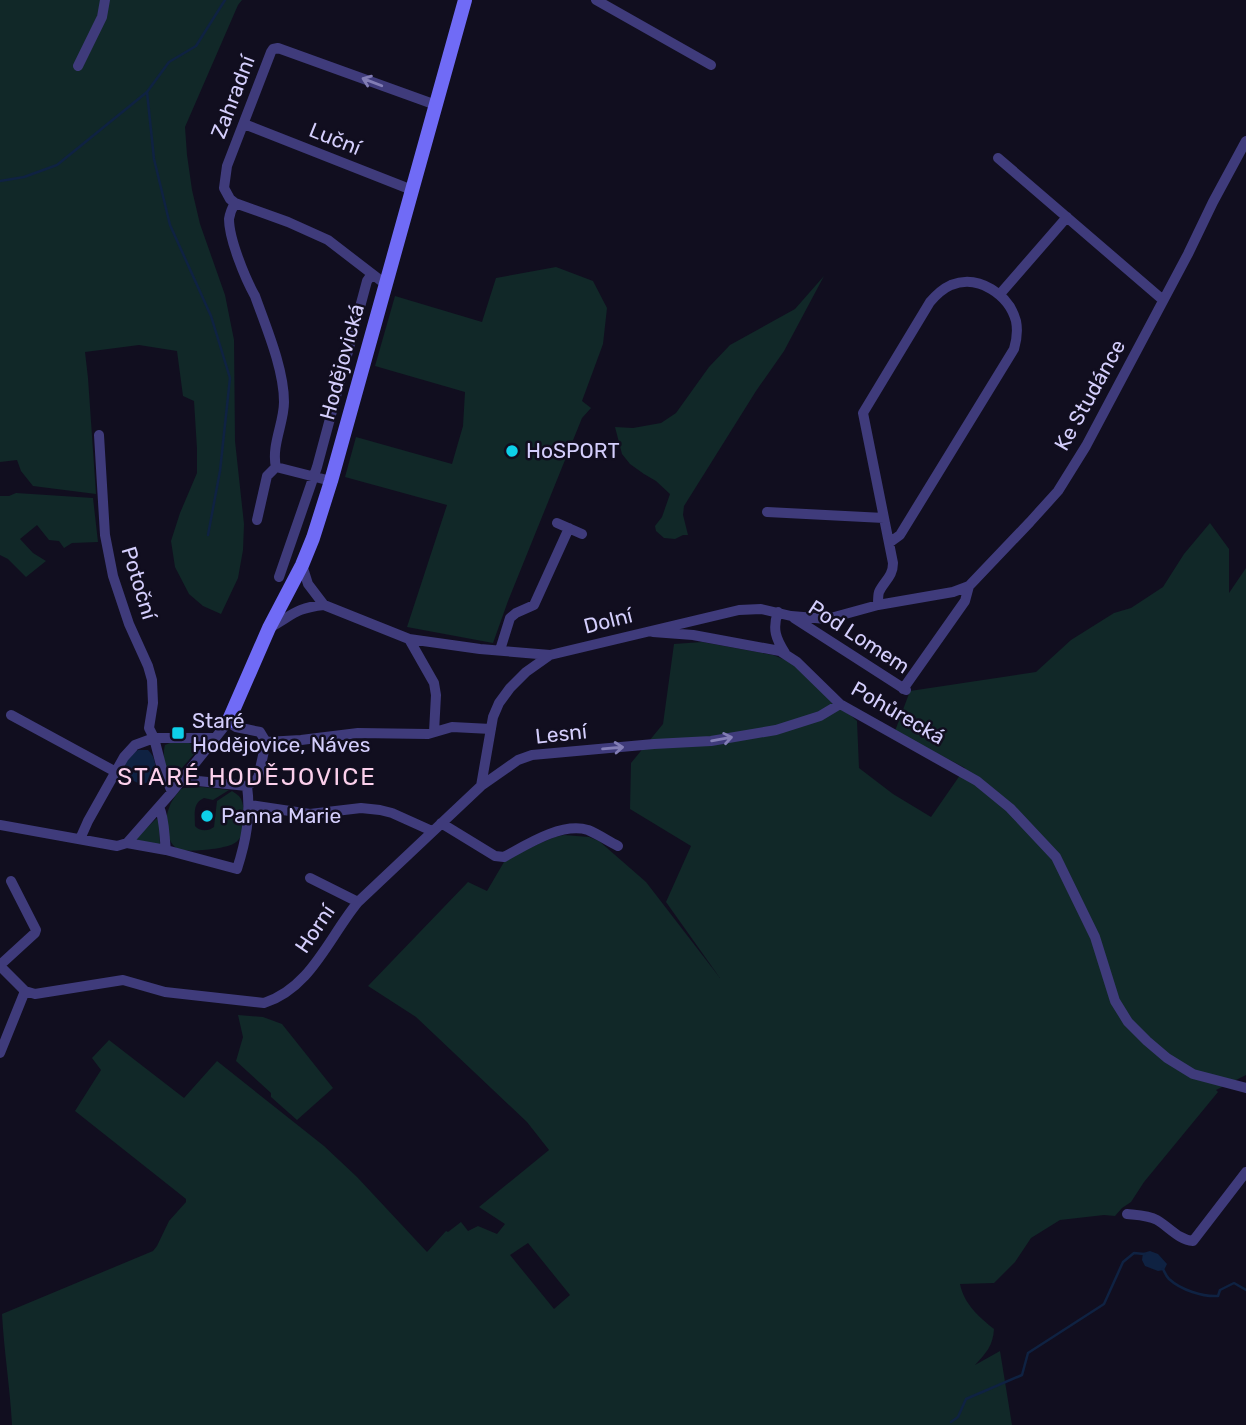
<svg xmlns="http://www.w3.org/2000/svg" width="1246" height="1425" font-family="Rubik,sans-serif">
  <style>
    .green { fill: #112828; fill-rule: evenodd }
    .water { fill: #0f2242 }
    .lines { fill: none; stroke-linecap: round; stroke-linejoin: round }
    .stream { stroke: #0f2242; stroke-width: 2.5 }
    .street { stroke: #3f3b7b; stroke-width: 10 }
    .secondary { stroke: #706bf6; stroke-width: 14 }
    .oneway { stroke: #827db5 }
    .poi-dot { fill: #0ed0e9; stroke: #110e1f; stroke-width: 2.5 }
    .labels { text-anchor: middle; stroke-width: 5; stroke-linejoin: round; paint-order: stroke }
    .street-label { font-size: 21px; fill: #d4cefc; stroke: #110e1f }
    .poi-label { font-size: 21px; fill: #d4cefc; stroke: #110e1f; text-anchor: start }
    .quarter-label { font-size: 24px; letter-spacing: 2px; fill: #fcd0ec; stroke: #110e1f }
  </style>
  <rect width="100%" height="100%" fill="#110e1f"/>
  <path class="green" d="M 0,0 L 242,0 L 238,5 L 185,127 L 187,155 L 192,190 L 200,224 L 225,295 L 234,340 L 235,441 L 244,524 L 243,550 L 238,578 L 221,614 L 203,606 L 189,594 L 175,567 L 171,541 L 180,513 L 197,473 L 197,449 L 194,401 L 183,396 L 177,351 L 139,345 L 85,352 L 88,378 L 96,494 L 33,486 L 21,471 L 17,460 L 0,462 Z
    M 556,267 L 593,281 L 607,308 L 603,344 L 582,401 L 591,408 L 582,418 L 508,601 L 493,643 L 407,627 L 447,505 L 345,477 L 356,437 L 452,464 L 463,426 L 465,392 L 375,366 L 395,296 L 482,322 L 496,278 Z
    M 824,276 L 784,351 L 756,391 L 684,506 L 683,515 L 688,535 L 683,535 L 675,539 L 664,538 L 656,531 L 655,526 L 662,517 L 670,494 L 656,481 L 644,474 L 630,464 L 622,454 L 615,427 L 633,428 L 661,423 L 676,413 L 709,367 L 730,345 L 795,309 Z
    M 16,493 L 93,498 L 98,542 L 72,543 L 64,548 L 59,541 L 49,540 L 37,525 L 20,539 L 33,553 L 46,561 L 26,577 L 8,559 L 0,555 L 0,496 L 9,496 Z
    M 1210,523 L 1229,549 L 1229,593 L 1246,568 L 1246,1075 L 1216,1090 L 1218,1092 L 1144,1182 L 1131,1202 L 1122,1208 L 1115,1216 L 1104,1215 L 1060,1220 L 1031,1238 L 1015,1262 L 994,1283 L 960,1284 C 964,1304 979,1317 994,1329 C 993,1346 986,1353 975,1365 L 1000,1351 L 1012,1425 L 12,1425 C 10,1388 4,1351 2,1314 L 153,1251 L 157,1246 L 169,1221 L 186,1202 L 186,1199 L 176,1191 L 75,1111 L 101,1070 L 92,1058 L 109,1040 L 184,1098 L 217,1061 L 324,1146 L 357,1177 L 427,1252 L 446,1231 L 448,1232 L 461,1222 L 468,1231 L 478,1226 L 497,1234 L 505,1224 L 479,1207 L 549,1150 L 527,1122 L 416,1017 L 368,986 L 468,882 L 487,891 L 504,862 L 524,850 L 555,837 L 564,835 L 589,837 L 599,841 L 646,882 L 720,978 L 666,902 L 691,846 L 630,809 L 631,763 L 663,724 L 674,644 L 702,642 L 773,655 L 793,663 L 857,721 L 859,768 L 893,794 L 931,817 L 965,768 L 895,731 L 910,691 L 1036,672 L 1071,640 L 1114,613 L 1131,608 L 1163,587 L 1184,554 ZM 528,1243 L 570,1295 L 554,1309 L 510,1255 Z
    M 170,743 C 180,743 198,739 195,753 L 175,776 C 173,776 171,776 169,776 C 163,772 163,751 165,745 Z
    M 202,787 L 229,790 L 213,800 L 204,798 C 192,803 195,815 195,826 C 200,832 209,831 214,827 L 217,801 L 232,791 C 236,794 239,795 241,799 C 246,809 243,827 241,837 C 238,840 237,842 233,844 C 224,849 186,853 178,849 C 166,843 164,819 169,808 C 171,801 177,794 181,789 L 184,788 Z
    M 159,818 L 160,845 L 136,842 L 135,839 L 156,819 Z
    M 238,1015 L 263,1017 L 282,1024 L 333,1088 L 297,1120 L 271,1097 L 271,1093 L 236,1061 L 243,1037 Z"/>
  <path class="water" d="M 138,750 L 148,750 C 153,755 156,761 155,769 C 154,801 101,773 138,750 Z
    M 1150,1251 L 1158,1254 L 1167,1264 L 1164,1270 L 1158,1271 L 1145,1266 L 1142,1260 L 1143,1253 Z"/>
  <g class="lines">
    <path class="stream" d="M 147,92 L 154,159 L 170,225 L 211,316 L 230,378 L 220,471 L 208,535
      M 0,181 L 24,177 L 57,165 L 147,92 L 169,62 L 196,46 L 225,0
      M 1163,1269 C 1165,1273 1166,1276 1169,1279 C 1181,1290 1203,1297 1218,1296 L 1220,1290 L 1234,1283 L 1246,1290
      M 951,1422 L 958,1417 L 966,1399 L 1022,1375 L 1028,1353 L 1104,1304 L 1123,1262 L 1134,1253 L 1144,1254"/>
    <path class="street" d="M 596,0 L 711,65
      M 78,66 L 102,17 L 105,0
      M 244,124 L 412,190
      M 998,158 L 1163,300
      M 235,203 C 232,208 230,213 229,219 C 229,239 245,278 255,296 C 266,327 284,369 284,402 C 284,423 271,446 276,467 L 267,476 L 257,520
      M 386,282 L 380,280 L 328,240 L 288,222 L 235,203 L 230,199 L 224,188 L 227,166 L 271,52 L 273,49 L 278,48 L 436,105
      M 1000,294 L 1067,217
      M 99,435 L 105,535 L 113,576 L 129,624 L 148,666 L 152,680 L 153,703 L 149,728 L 154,738 L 162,769 L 172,792
      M 276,467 L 331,481
      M 767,512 L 884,518
      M 557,523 L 582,534
      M 302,565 L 308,584 L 324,605 L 409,639 L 480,649 L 550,655 L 739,610 L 761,609 L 791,616 L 827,619 L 878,605 L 953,592 L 969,586 L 1030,522 L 1058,491 L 1086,446 L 1188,254 L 1213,202 L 1246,141
      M 279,577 L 317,467 L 367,281 L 372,274
      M 878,605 C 878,602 878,595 879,592 C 884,581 893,577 893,563 L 863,413 L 930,302 C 936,295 942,289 951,285 C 979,274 1009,295 1016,321 C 1018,331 1017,339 1014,349 L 900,535 L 889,543
      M 778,612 C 772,629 776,639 785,653
      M 794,618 L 906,690
      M 271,627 C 294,614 296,608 324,605
      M 653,632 L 693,635 L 780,651 L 797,662 L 840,704 L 977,781 L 1010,808 L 1056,857 L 1095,937 L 1115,1001 L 1128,1022 L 1147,1041 L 1167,1058 L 1193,1074 L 1246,1088
      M 409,639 L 434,683 L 436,695 L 434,732
      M 500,650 L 510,618 L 516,613 L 534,605 L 569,528
      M 903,689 L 965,601 L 969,586
      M 11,715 L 116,772
      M 266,742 L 301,740 L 358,733 L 428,734 L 452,727 L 491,729
      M 481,786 L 518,760 L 532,755 L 654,744 L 711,741 L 776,730 L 820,716 L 840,704
      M 250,805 L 310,814 L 361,808 L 380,810 L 392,813 L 432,831
      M 159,807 C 165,819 164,837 166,850
      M 441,823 L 495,856 L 504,857 C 526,845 561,822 588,830 C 598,834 608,841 618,846
      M 0,825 L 117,846 L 127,843 L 172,792 L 228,722 L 236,727 L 260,732 L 266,742 L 258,778 L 247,786 L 198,781 L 187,773
      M 80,839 L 88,821 L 124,757 L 135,745 L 154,738 L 215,738
      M 127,843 L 166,850 L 237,869 C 246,841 251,815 247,786
      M 310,878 L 358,902
      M 0,965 L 35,933 L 36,930 L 11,881
      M 0,966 L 25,991 L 35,994 L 123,980 L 165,992 L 264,1003 C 311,988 329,937 358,902 L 481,786 L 493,717 L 499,703 L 510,688 L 526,672 L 550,655
      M 0,1053 L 25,991
      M 1127,1214 C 1137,1215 1148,1215 1157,1220 C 1169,1227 1179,1240 1193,1241 L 1246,1172"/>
    <path class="secondary" d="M 228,722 L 269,628 L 302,565 L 313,538 L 331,481 L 465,0"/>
  </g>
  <defs><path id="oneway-shaft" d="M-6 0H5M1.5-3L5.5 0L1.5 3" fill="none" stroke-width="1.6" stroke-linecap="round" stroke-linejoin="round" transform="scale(1.75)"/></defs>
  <g class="oneway">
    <use href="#oneway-shaft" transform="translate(372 82) rotate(-159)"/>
    <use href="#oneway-shaft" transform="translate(722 739) rotate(-10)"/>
    <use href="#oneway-shaft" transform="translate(613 748) rotate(-5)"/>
  </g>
  <g class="poi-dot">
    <circle cx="512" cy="451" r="7"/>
    <rect x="171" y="726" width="14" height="14" rx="3.5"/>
    <circle cx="207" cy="816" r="7"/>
  </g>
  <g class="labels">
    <g class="street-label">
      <text transform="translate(233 97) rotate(-69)" y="7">Zahradní</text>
      <text transform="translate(335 139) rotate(22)" y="7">Luční</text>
      <text transform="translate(342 362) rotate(-75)" y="7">Hodějovická</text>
      <text transform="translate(1090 395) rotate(-61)" y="7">Ke Studánce</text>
      <text transform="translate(139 583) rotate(73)" y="7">Potoční</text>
      <text transform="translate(608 621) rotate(-14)" y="7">Dolní</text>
      <text transform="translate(859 637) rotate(33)" y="7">Pod Lomem</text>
      <text transform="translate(898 713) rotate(30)" y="7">Pohůrecká</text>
      <text transform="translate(561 734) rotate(-6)" y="7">Lesní</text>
      <text transform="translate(315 929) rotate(-56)" y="7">Horní</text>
    </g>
    <g class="poi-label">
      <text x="526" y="458">HoSPORT</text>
      <text x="192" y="728">Staré<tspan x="192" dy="24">Hodějovice, Náves</tspan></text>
      <text x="221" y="823">Panna Marie</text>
    </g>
    <g class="quarter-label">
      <text x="247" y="785">STARÉ HODĚJOVICE</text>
    </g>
  </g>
</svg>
